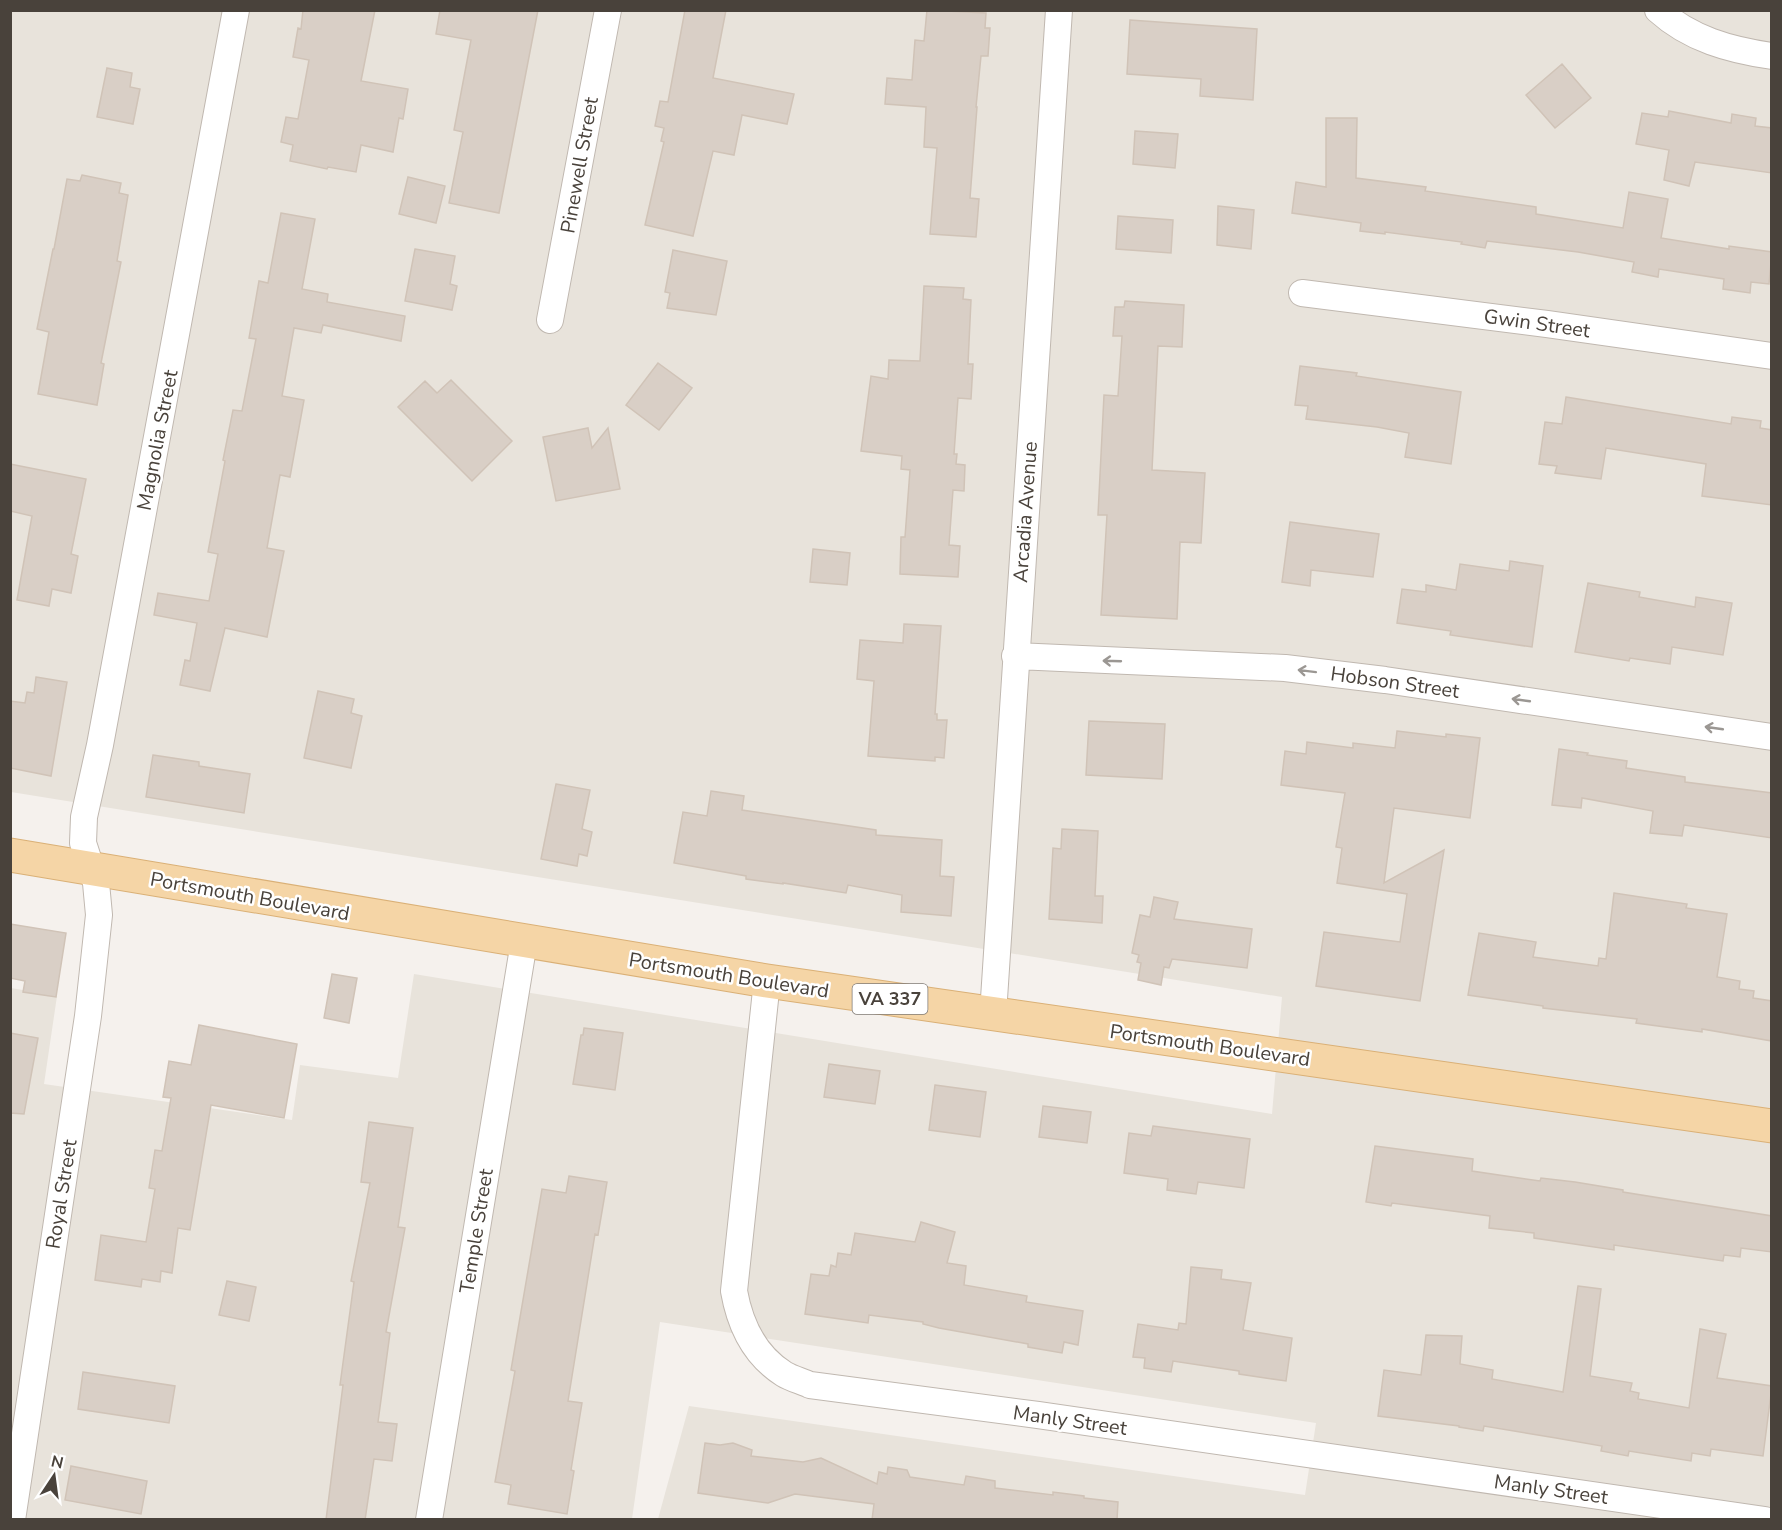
<svg xmlns="http://www.w3.org/2000/svg" width="1782" height="1530" font-family="'Nunito Sans',sans-serif">
  <style>
    .residential { fill: #e8e3db }
    .building { fill: #d9cfc6; stroke: #d0c3b7; stroke-width: 1.5 }
    .lines { fill: none; stroke-linecap: round; stroke-linejoin: round }
    .street-casing { stroke: #c0b8b0; stroke-width: 28 }
    .primary-casing { stroke: #dab076; stroke-width: 35 }
    .street { stroke: #fff; stroke-width: 26 }
    .primary { stroke: #f5d5a6; stroke-width: 33 }
    .oneway { stroke: #9b9793 }
    .labels { text-anchor: middle; stroke-width: 5; stroke-linejoin: round; paint-order: stroke }
    .shield { fill: #fff; stroke: #807b76; stroke-width: 1.5 }
    .shield-label { font-size: 18px; font-weight: bold; fill: #49423b }
    .street-label { font-size: 20px; fill: #49423b; stroke: #fff }
  </style>
  <rect width="100%" height="100%" fill="#f5f1ed"/>
  <path class="residential" d="M 10,11 L 1771,11 L 1771,1519 L 658,1519 L 689,1406 L 1305,1495 L 1316,1423 L 660,1322 L 632,1519 L 11,1519 L 11,988 L 57,996 L 44,1084 L 292,1120 L 300,1065 L 398,1078 L 414,974 L 1272,1114 L 1282,997 L 11,792 Z"/>
  <path class="building" d="M 303,10 L 375,10 L 361,81 L 408,89 L 403,119 L 399,118 L 393,152 L 361,145 L 356,172 L 328,167 L 327,169 L 290,161 L 293,145 L 281,142 L 286,117 L 298,119 L 309,60 L 293,57 L 298,28 L 301,29 Z
    M 440,10 L 538,10 L 499,213 L 449,203 L 463,132 L 454,130 L 471,40 L 436,34 Z
    M 685,10 L 726,10 L 713,78 L 794,94 L 787,124 L 742,115 L 734,155 L 713,151 L 693,236 L 645,225 L 664,142 L 661,141 L 664,128 L 655,126 L 660,101 L 668,102 Z
    M 927,10 L 986,13 L 985,28 L 990,28 L 988,56 L 981,56 L 976,107 L 977,107 L 970,198 L 979,199 L 976,237 L 930,234 L 937,148 L 924,147 L 926,107 L 885,104 L 887,78 L 912,80 L 915,40 L 924,41 Z
    M 1130,20 L 1257,29 L 1253,100 L 1200,96 L 1201,79 L 1127,74 Z
    M 1562,64 L 1591,98 L 1555,128 L 1526,95 Z
    M 107,68 L 132,73 L 130,87 L 140,89 L 133,124 L 97,117 Z
    M 1669,111 L 1731,123 L 1732,114 L 1756,118 L 1755,126 L 1772,128 L 1772,173 L 1695,162 L 1689,186 L 1664,180 L 1669,150 L 1636,144 L 1642,113 L 1668,117 Z
    M 1326,118 L 1357,118 L 1356,178 L 1426,187 L 1425,191 L 1536,207 L 1536,214 L 1623,228 L 1629,192 L 1668,199 L 1661,238 L 1729,249 L 1729,246 L 1772,252 L 1769,284 L 1751,282 L 1750,293 L 1723,289 L 1724,279 L 1659,269 L 1658,277 L 1632,272 L 1634,262 L 1578,252 L 1487,241 L 1485,248 L 1461,244 L 1462,242 L 1385,232 L 1385,234 L 1360,231 L 1361,223 L 1292,213 L 1296,182 L 1326,187 Z
    M 1135,131 L 1178,134 L 1175,168 L 1133,164 Z
    M 82,175 L 121,183 L 119,193 L 128,195 L 117,261 L 121,262 L 101,363 L 104,364 L 97,405 L 38,394 L 49,332 L 37,329 L 53,249 L 54,249 L 67,179 L 80,181 Z
    M 408,177 L 445,186 L 436,223 L 399,214 Z
    M 1218,206 L 1254,210 L 1251,249 L 1217,245 Z
    M 281,213 L 315,219 L 302,289 L 328,294 L 327,302 L 405,316 L 401,341 L 323,325 L 321,333 L 294,328 L 282,396 L 304,400 L 290,477 L 280,475 L 267,548 L 284,551 L 267,637 L 225,628 L 210,691 L 180,685 L 185,660 L 190,661 L 197,623 L 154,615 L 158,593 L 209,601 L 218,554 L 208,552 L 225,461 L 223,460 L 233,410 L 242,411 L 256,339 L 249,338 L 259,281 L 268,283 Z
    M 1118,216 L 1173,220 L 1171,253 L 1116,249 Z
    M 415,249 L 455,256 L 450,284 L 457,286 L 452,310 L 405,301 Z
    M 673,250 L 727,261 L 716,315 L 667,308 L 670,293 L 665,292 Z
    M 924,286 L 964,288 L 963,299 L 971,300 L 968,364 L 973,364 L 971,399 L 958,398 L 954,454 L 957,454 L 956,464 L 965,465 L 964,491 L 953,490 L 949,545 L 960,546 L 958,577 L 900,574 L 901,537 L 905,537 L 910,470 L 901,469 L 902,456 L 861,451 L 871,376 L 888,379 L 889,360 L 920,361 Z
    M 1125,301 L 1184,305 L 1182,347 L 1158,346 L 1152,470 L 1205,473 L 1201,543 L 1180,542 L 1177,619 L 1101,615 L 1107,515 L 1098,515 L 1104,395 L 1118,396 L 1122,336 L 1113,336 L 1115,307 L 1124,307 Z
    M 658,363 L 692,388 L 659,430 L 626,405 Z
    M 1300,366 L 1357,373 L 1356,376 L 1461,392 L 1451,464 L 1405,457 L 1409,433 L 1377,427 L 1306,419 L 1308,406 L 1295,405 Z
    M 451,380 L 512,441 L 472,481 L 398,407 L 425,381 L 437,393 Z
    M 1566,397 L 1731,424 L 1732,417 L 1761,421 L 1760,428 L 1772,430 L 1772,505 L 1702,496 L 1706,464 L 1606,448 L 1601,479 L 1555,473 L 1557,466 L 1539,464 L 1545,422 L 1562,424 Z
    M 588,428 L 592,448 L 608,428 L 620,489 L 556,501 L 543,437 Z
    M 10,464 L 86,479 L 71,554 L 78,556 L 71,593 L 52,589 L 49,606 L 17,600 L 32,516 L 10,511 Z
    M 1290,522 L 1379,534 L 1373,577 L 1311,570 L 1310,586 L 1282,582 Z
    M 813,549 L 850,553 L 847,585 L 810,582 Z
    M 1510,561 L 1543,566 L 1532,647 L 1450,635 L 1451,631 L 1397,623 L 1402,589 L 1426,592 L 1426,585 L 1456,590 L 1460,564 L 1509,571 Z
    M 1588,583 L 1640,592 L 1639,597 L 1695,607 L 1696,597 L 1732,603 L 1723,655 L 1672,647 L 1670,664 L 1630,658 L 1629,661 L 1575,652 Z
    M 904,624 L 941,626 L 935,714 L 937,714 L 937,720 L 947,720 L 944,758 L 935,757 L 935,761 L 868,756 L 874,681 L 857,679 L 860,640 L 903,643 Z
    M 36,677 L 67,682 L 51,776 L 10,768 L 10,701 L 25,703 L 27,692 L 34,693 Z
    M 318,691 L 354,699 L 351,713 L 362,716 L 351,768 L 304,758 Z
    M 1089,721 L 1165,724 L 1162,779 L 1086,775 Z
    M 1397,731 L 1446,737 L 1446,734 L 1480,738 L 1470,818 L 1394,808 L 1384,883 L 1444,850 L 1420,1001 L 1316,986 L 1324,932 L 1400,942 L 1407,894 L 1337,883 L 1342,848 L 1336,847 L 1345,793 L 1281,785 L 1285,751 L 1306,754 L 1307,742 L 1353,748 L 1353,743 L 1395,748 Z
    M 1559,749 L 1588,753 L 1587,755 L 1627,761 L 1626,768 L 1685,777 L 1685,782 L 1772,793 L 1772,838 L 1684,825 L 1682,836 L 1650,833 L 1653,811 L 1582,798 L 1581,808 L 1552,805 Z
    M 153,755 L 199,762 L 199,766 L 250,774 L 244,813 L 146,797 Z
    M 556,784 L 590,790 L 582,829 L 592,832 L 587,856 L 579,854 L 577,866 L 541,859 Z
    M 711,791 L 744,796 L 742,810 L 876,830 L 876,835 L 942,840 L 940,876 L 954,877 L 951,916 L 901,912 L 902,895 L 848,885 L 846,893 L 783,883 L 783,884 L 746,879 L 746,876 L 674,863 L 683,812 L 707,816 Z
    M 1062,829 L 1098,831 L 1095,896 L 1103,896 L 1102,923 L 1049,919 L 1053,848 L 1061,849 Z
    M 1614,893 L 1687,904 L 1686,908 L 1727,914 L 1717,977 L 1740,981 L 1739,989 L 1754,991 L 1753,998 L 1772,1001 L 1772,1041 L 1702,1029 L 1702,1032 L 1636,1023 L 1637,1019 L 1543,1008 L 1543,1006 L 1468,995 L 1479,933 L 1536,942 L 1533,957 L 1598,966 L 1599,958 L 1606,959 Z
    M 1154,897 L 1178,902 L 1174,919 L 1252,929 L 1247,968 L 1172,959 L 1169,968 L 1164,967 L 1161,985 L 1138,980 L 1141,963 L 1137,962 L 1139,955 L 1132,953 L 1140,915 L 1150,917 Z
    M 10,924 L 66,933 L 56,997 L 23,992 L 25,981 L 10,978 Z
    M 332,974 L 357,978 L 349,1023 L 324,1018 Z
    M 199,1025 L 297,1044 L 284,1118 L 211,1105 L 190,1230 L 178,1228 L 172,1273 L 161,1271 L 160,1282 L 142,1279 L 141,1287 L 95,1280 L 101,1235 L 146,1242 L 155,1189 L 149,1188 L 155,1150 L 162,1151 L 171,1098 L 163,1097 L 169,1061 L 191,1065 Z
    M 584,1028 L 623,1033 L 615,1090 L 573,1084 L 581,1035 L 583,1035 Z
    M 10,1033 L 38,1038 L 24,1114 L 10,1113 Z
    M 829,1064 L 880,1071 L 875,1104 L 824,1097 Z
    M 935,1085 L 986,1092 L 980,1137 L 929,1130 Z
    M 1043,1106 L 1091,1112 L 1087,1143 L 1039,1137 Z
    M 369,1122 L 413,1128 L 398,1227 L 405,1228 L 386,1332 L 390,1333 L 378,1422 L 397,1424 L 392,1461 L 374,1459 L 365,1520 L 326,1520 L 343,1385 L 340,1385 L 354,1282 L 351,1281 L 370,1183 L 361,1182 Z
    M 1153,1126 L 1250,1139 L 1244,1188 L 1198,1182 L 1196,1194 L 1167,1190 L 1168,1179 L 1124,1173 L 1129,1133 L 1151,1136 Z
    M 1375,1146 L 1473,1159 L 1472,1171 L 1540,1181 L 1541,1178 L 1575,1182 L 1623,1190 L 1623,1192 L 1772,1216 L 1772,1252 L 1741,1248 L 1740,1257 L 1724,1255 L 1723,1261 L 1614,1245 L 1614,1250 L 1534,1238 L 1534,1233 L 1489,1228 L 1490,1216 L 1392,1203 L 1391,1206 L 1366,1202 Z
    M 569,1176 L 607,1182 L 598,1235 L 595,1234 L 568,1401 L 582,1403 L 571,1470 L 574,1471 L 567,1514 L 508,1504 L 511,1485 L 495,1482 L 515,1371 L 511,1370 L 542,1189 L 566,1193 Z
    M 921,1222 L 955,1232 L 947,1263 L 966,1266 L 964,1285 L 1027,1296 L 1026,1302 L 1083,1311 L 1078,1345 L 1064,1342 L 1062,1353 L 1028,1347 L 1028,1344 L 939,1328 L 923,1324 L 923,1322 L 869,1315 L 868,1323 L 805,1314 L 811,1274 L 829,1276 L 831,1265 L 836,1267 L 838,1253 L 851,1255 L 855,1233 L 915,1242 Z
    M 1191,1267 L 1222,1270 L 1221,1279 L 1251,1283 L 1243,1330 L 1292,1338 L 1286,1381 L 1239,1374 L 1239,1371 L 1173,1361 L 1171,1372 L 1144,1368 L 1145,1358 L 1133,1357 L 1138,1324 L 1178,1330 L 1179,1323 L 1186,1324 Z
    M 227,1281 L 256,1287 L 249,1321 L 219,1315 Z
    M 1578,1286 L 1601,1289 L 1590,1376 L 1632,1383 L 1630,1391 L 1639,1393 L 1638,1399 L 1689,1408 L 1700,1329 L 1726,1334 L 1717,1378 L 1772,1386 L 1763,1456 L 1711,1449 L 1710,1456 L 1692,1453 L 1691,1461 L 1629,1451 L 1628,1456 L 1601,1451 L 1602,1446 L 1556,1438 L 1484,1426 L 1483,1431 L 1459,1427 L 1459,1426 L 1378,1416 L 1384,1370 L 1421,1375 L 1426,1335 L 1462,1336 L 1460,1364 L 1493,1370 L 1492,1379 L 1563,1392 Z
    M 83,1372 L 175,1386 L 169,1423 L 78,1409 Z
    M 705,1443 L 720,1445 L 733,1443 L 752,1450 L 751,1456 L 803,1462 L 821,1458 L 877,1484 L 879,1472 L 887,1474 L 888,1467 L 907,1470 L 910,1477 L 964,1485 L 966,1476 L 995,1481 L 995,1488 L 1053,1495 L 1053,1492 L 1084,1496 L 1084,1498 L 1118,1502 L 1117,1520 L 872,1520 L 874,1504 L 795,1494 L 768,1503 L 698,1493 Z
    M 71,1466 L 147,1481 L 141,1514 L 65,1500 Z"/>
  <g class="lines">
    <g class="street-casing">
      <path id="street" d="M 1658,10 C 1690,39 1730,50 1772,56
        M 1302,293 L 1547,324 L 1772,356
        M 550,320 L 608,10
        M 1015,656 L 1285,668 L 1385,680 L 1772,737
        M 767,981 L 734,1291 C 740,1325 754,1355 784,1374 C 792,1379 802,1381 810,1385 L 1038,1415 L 1765,1520
        M 993,1014 L 1059,10
        M 12,1520 L 88,1016 L 99,915 L 96,883 L 83,843 L 84,817 L 100,745 L 236,10
        M 429,1520 L 524,942"/>
    </g>
    <g class="primary-casing">
      <path id="primary" d="M 10,855 L 767,981 L 1772,1126"/>
    </g>
    <use href="#street" class="street"/>
    <use href="#primary" class="primary"/>
  </g>
  <defs><path id="oneway-shaft" d="M-6 0H5M1.5-3L5.5 0L1.5 3" fill="none" stroke-width="1.6" stroke-linecap="round" stroke-linejoin="round" transform="scale(1.5)"/></defs>
  <g class="oneway">
    <use href="#oneway-shaft" transform="translate(1112 661) rotate(-178)"/>
    <use href="#oneway-shaft" transform="translate(1307 671) rotate(-173)"/>
    <use href="#oneway-shaft" transform="translate(1521 700) rotate(-172)"/>
    <use href="#oneway-shaft" transform="translate(1714 728) rotate(-172)"/>
  </g>
  <g class="labels">
    <rect class="shield" x="852.5" y="984" width="75" height="30" rx="4.5"/>
    <g class="shield-label">
      <text x="890" y="1005">VA 337</text>
    </g>
    <g class="street-label">
      <text transform="translate(579 165) rotate(-80)" y="7">Pinewell Street</text>
      <text transform="translate(1537 323) rotate(8)" y="7">Gwin Street</text>
      <text transform="translate(157 440) rotate(-79)" y="7">Magnolia Street</text>
      <text transform="translate(1025 512) rotate(-86)" y="7">Arcadia Avenue</text>
      <text transform="translate(1395 682) rotate(8)" y="7">Hobson Street</text>
      <text transform="translate(250 896) rotate(10)" y="7">Portsmouth Boulevard</text>
      <text transform="translate(729 975) rotate(9)" y="7">Portsmouth Boulevard</text>
      <text transform="translate(1210 1045) rotate(8)" y="7">Portsmouth Boulevard</text>
      <text transform="translate(61 1194) rotate(-81)" y="7">Royal Street</text>
      <text transform="translate(476 1231) rotate(-81)" y="7">Temple Street</text>
      <text transform="translate(1070 1420) rotate(8)" y="7">Manly Street</text>
      <text transform="translate(1551 1489) rotate(8)" y="7">Manly Street</text>
    </g>
  </g>
  <rect width="1782" height="1530" fill="none" stroke="#49423b" stroke-width="24"/>
  <g transform="translate(54 1476) rotate(13)" stroke="#ffffff" stroke-width="4.5" paint-order="stroke">
  <path d="M0-4.5L10 22L0 15L-10 22Z" fill="#49423b"/>
  <text y="-9" font-size="16" font-weight="bold" text-anchor="middle" fill="#49423b">N</text>
  </g>
</svg>
